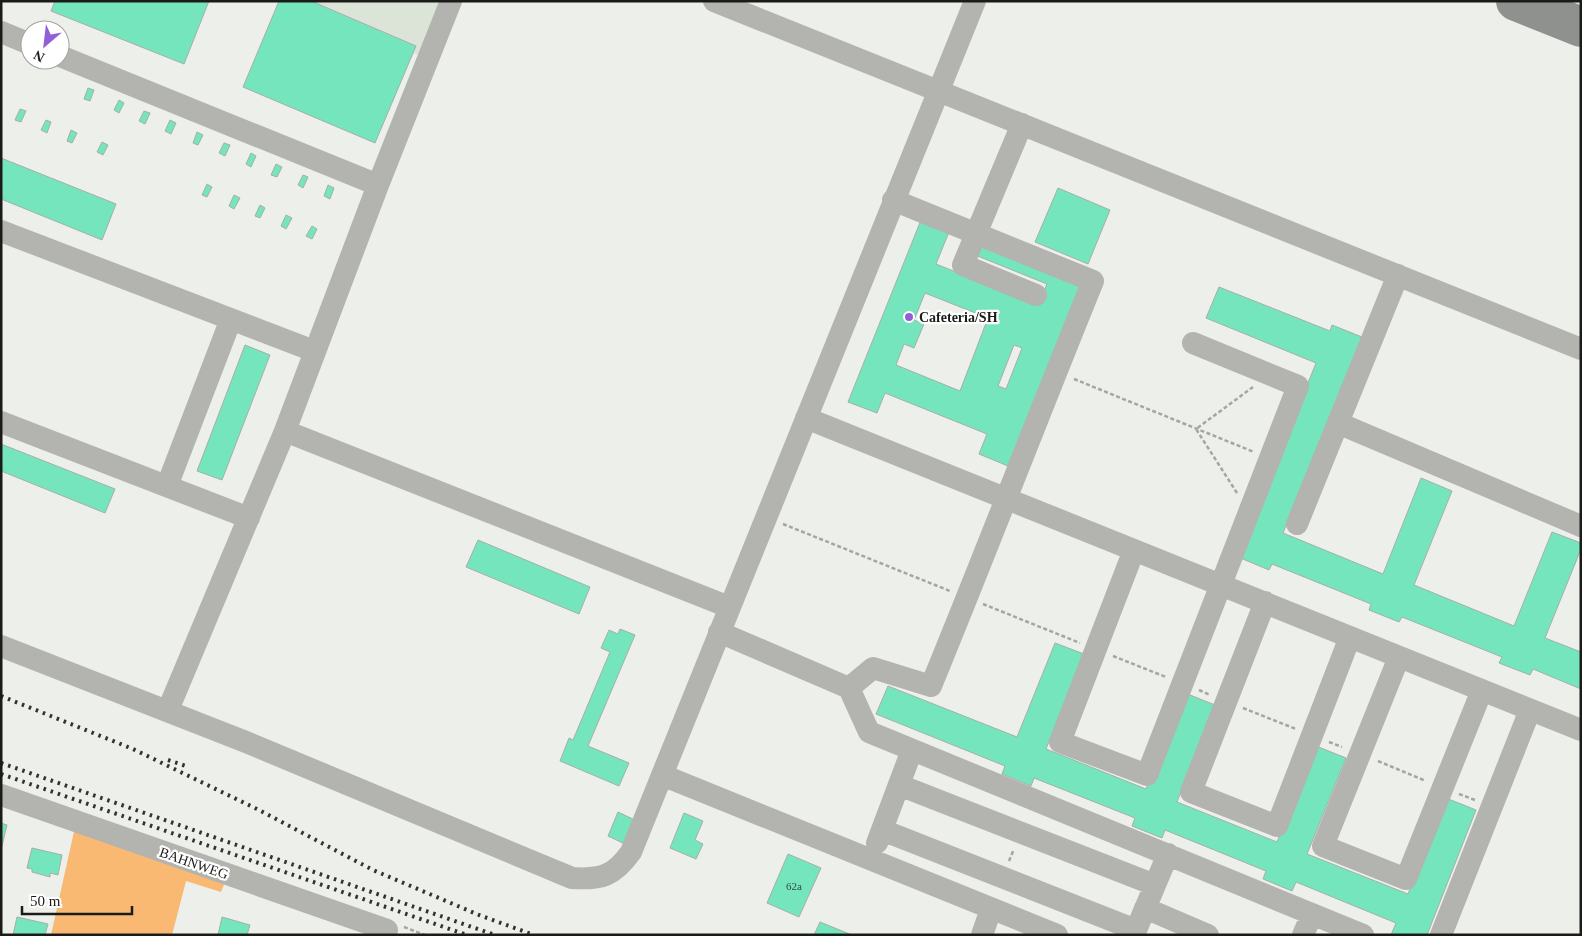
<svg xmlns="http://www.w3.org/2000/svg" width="1582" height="936" font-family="'Times New Roman',serif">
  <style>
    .built { fill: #dce4d8 }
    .green { fill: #f9b973 }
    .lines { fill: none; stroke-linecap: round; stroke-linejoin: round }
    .taxiway { stroke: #8f918e; stroke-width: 40 }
    .building { fill: #74e5bd; stroke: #a7aeab; fill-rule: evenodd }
    .path { stroke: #a4a6a2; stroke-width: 2.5; stroke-dasharray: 4 2.5; stroke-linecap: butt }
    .minor { stroke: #b3b3b0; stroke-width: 22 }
    .rail { stroke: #323331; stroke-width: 4; stroke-dasharray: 2.5 5; stroke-linecap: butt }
    .poi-dot { fill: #935fd8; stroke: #fff; stroke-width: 2 }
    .labels { text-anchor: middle; stroke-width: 4.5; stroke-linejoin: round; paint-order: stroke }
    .number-label { font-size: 11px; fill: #314e43 }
    .poi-label { font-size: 14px; font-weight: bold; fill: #1b1c1a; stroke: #fff; text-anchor: start }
    .street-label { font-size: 14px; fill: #1b1c1a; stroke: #fff }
  </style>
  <rect width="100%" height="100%" fill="#ecefea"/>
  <path class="built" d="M 292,1 L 451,1 L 428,59 Z"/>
  <path class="green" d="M 77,818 L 229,872 L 221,892 L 186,881 L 172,935 L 51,935 Z"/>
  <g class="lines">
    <path class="taxiway" d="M 1516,1 L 1581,27"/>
  </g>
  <path class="building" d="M 55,1 L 209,1 L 184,64 L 51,11 Z
    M 279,1 L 311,1 L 416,46 L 375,143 L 243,87 Z
    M 88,88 L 94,90 L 90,101 L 84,99 Z
    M 119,100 L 124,103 L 119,113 L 114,110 Z
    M 20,109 L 26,111 L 21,122 L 15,120 Z
    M 144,111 L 150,113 L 145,124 L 139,121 Z
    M 46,120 L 51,122 L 47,133 L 41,130 Z
    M 170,120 L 176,123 L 171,134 L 165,131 Z
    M 71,130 L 77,133 L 72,143 L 67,141 Z
    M 197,132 L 203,135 L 198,145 L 193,143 Z
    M 102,142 L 108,145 L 103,155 L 97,152 Z
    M 224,143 L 230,145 L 225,156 L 219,153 Z
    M 251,153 L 256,156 L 251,167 L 246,164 Z
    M 1,158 L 116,204 L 102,240 L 1,199 Z
    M 276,164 L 282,167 L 277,177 L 271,175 Z
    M 303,175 L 308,177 L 303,188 L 298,185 Z
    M 207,184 L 212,187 L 207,197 L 202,195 Z
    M 328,185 L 334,188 L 330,199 L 324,196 Z
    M 1058,188 L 1110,210 L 1088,264 L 1035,242 Z
    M 234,195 L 240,198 L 234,209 L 229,206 Z
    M 260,205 L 265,208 L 260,218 L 255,216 Z
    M 286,215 L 292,218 L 286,229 L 281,226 Z
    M 921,220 L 949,232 L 936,264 L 1038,305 L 1047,284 L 975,255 L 979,244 L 1081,284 L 1008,466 L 979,454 L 987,434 L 885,393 L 877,413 L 848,402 ZM 925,293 L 988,318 L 960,391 L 896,365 L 904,344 L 914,348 L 924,324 L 914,320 ZM 1014,345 L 1022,348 L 1006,389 L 998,386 Z
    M 312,226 L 317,229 L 312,239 L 306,236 Z
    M 1219,287 L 1330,331 L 1332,325 L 1362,337 L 1283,533 L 1383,574 L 1421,478 L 1452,491 L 1414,585 L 1514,626 L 1552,532 L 1581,543 L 1581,549 L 1545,638 L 1581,652 L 1581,689 L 1533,669 L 1530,675 L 1499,663 L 1502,657 L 1402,617 L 1399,622 L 1369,610 L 1371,604 L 1272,564 L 1269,570 L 1238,557 L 1316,363 L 1206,318 Z
    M 245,345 L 270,355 L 222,480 L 197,471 Z
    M 1,444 L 115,489 L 105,513 L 1,471 Z
    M 478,540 L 590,587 L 579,614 L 466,567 Z
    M 620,629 L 635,635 L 588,746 L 629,763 L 619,786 L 560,761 L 569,738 L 573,740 L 610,652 L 601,648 L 609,630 L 618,634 Z
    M 1055,643 L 1084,654 L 1046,749 L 1146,789 L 1185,693 L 1215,705 L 1177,802 L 1277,842 L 1316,746 L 1346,758 L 1307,854 L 1408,894 L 1446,798 L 1476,810 L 1427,935 L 1391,935 L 1396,923 L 1296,882 L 1292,891 L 1263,879 L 1266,871 L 1165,830 L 1162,838 L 1132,826 L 1135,818 L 1034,778 L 1031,786 L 1002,774 L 1005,766 L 876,714 L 888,686 L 1017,737 Z
    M 618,812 L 637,821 L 627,845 L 608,836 Z
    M 684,813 L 703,821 L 695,840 L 703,844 L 696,859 L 670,848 Z
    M 1,823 L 7,825 L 1,850 Z
    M 32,848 L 62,855 L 58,875 L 50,873 L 50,877 L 32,872 L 32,869 L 27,868 Z
    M 788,854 L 821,868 L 799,917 L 767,903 Z
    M 17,917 L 48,924 L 45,935 L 13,935 Z
    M 222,917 L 250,925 L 247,935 L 218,935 Z
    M 820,922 L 852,935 L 814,935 Z"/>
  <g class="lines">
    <path class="path" d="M 1074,379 L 1254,452
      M 1237,493 L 1196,429 L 1253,387
      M 783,524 L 950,591
      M 983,604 L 1080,643
      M 1113,656 L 1166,677
      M 1199,690 L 1210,695
      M 1243,708 L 1296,729
      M 1329,742 L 1342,747
      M 1378,761 L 1426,781
      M 1459,794 L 1475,800
      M 1009,861 L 1014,849
      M 404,927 L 425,935"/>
    <path class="minor" d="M 714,1 L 1581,349
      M 1,32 L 30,44
      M 60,56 L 378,185
      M 1022,124 L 963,265 L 1036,295
      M 1,231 L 314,351
      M 806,418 L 1581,730
      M 1,422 L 249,518
      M 1338,423 L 1581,526
      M 285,431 L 729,607
      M 167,486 L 231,319
      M 1297,524 L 1398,275
      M 1134,550 L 1060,742 L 1147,775 L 1298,386 L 1193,343
      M 1265,602 L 1191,792 L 1277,826 L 1350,637
      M 719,632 L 849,688 L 873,668 L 931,686 C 986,552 1038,416 1093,281 L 893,200
      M 1,646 L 246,742 L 572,878 C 601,880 614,876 631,852 L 975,1
      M 1399,657 L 1323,846 L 1406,879 L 1482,690
      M 849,688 L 869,732 L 1363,935
      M 168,710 L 285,431 L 378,185 L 451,1
      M 662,775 L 1057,935
      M 899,785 L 1155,885
      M 1,795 L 387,930 L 386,935
      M 882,830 L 1136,930
      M 877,843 L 912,750
      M 1145,908 L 1208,935
      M 982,935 L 991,909
      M 1134,935 L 1168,854
      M 1303,935 L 1312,914
      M 1441,935 L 1530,710"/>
    <path class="rail" d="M 1,696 L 133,749 L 259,810 L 373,870 L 479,915 L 534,935
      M 168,760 L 189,767
      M 1,763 L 495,935
      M 1,774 L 467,935"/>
  </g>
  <circle class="poi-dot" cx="909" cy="317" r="5"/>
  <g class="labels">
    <g class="number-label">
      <text x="794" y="890">62a</text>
    </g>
    <g class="poi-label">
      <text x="919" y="322">Cafeteria/SH</text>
    </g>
    <g class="street-label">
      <text transform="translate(194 863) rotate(19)" y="5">BAHNWEG</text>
    </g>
  </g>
  <rect width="1582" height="936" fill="none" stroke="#1b1c1a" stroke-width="5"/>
  <g transform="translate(45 45) rotate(208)"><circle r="24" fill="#ffffff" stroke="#a4a4a3"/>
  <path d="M0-4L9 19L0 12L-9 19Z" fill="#935fd8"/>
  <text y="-8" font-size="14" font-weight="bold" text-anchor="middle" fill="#1b1c1a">N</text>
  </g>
  <path d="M22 906v8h110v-8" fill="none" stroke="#1b1c1a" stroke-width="2.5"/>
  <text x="30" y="906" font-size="15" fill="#1b1c1a" stroke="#ffffff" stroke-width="4" paint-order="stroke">50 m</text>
</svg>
